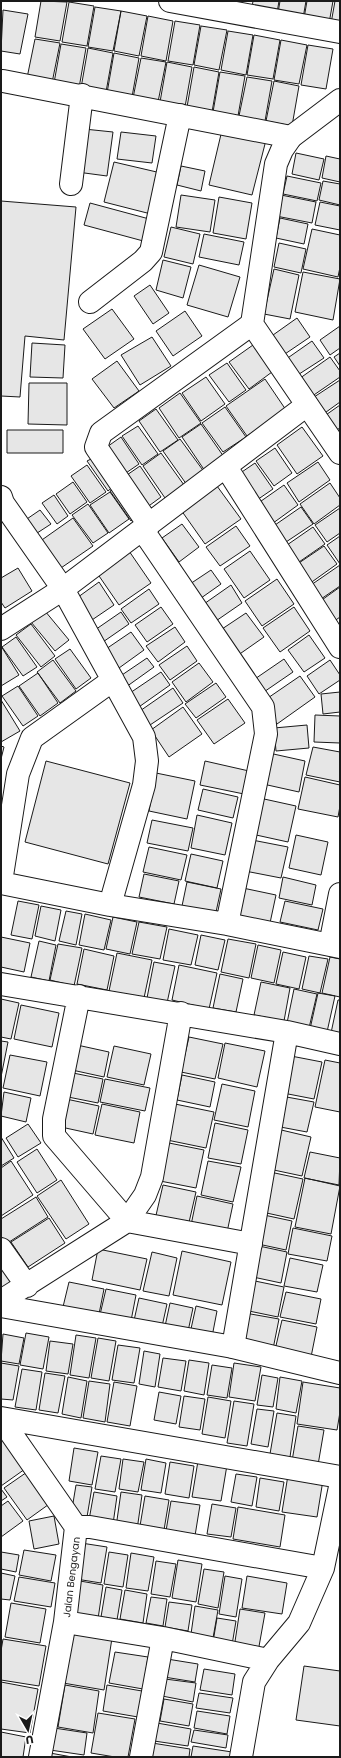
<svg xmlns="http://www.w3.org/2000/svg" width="341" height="1758" font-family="Poppins,sans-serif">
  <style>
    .building { fill: #e6e6e6; stroke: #1a1a1a }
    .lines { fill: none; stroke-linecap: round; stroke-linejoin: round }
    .minor-casing { stroke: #1a1a1a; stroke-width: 24 }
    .tertiary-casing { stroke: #1a1a1a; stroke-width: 24 }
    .minor { stroke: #fff; stroke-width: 22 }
    .tertiary { stroke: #fff; stroke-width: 22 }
    .labels { text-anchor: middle; stroke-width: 3; stroke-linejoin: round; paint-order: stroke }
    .street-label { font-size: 10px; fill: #1a1a1a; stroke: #fff }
  </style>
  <rect width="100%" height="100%" fill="#fff"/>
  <path class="building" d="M 41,1 L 67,2 L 60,41 L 35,37 Z
    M 253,1 L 279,1 L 276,19 L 251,14 Z
    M 280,1 L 306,1 L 302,24 L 277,19 Z
    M 307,1 L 333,1 L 328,29 L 303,24 Z
    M 335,1 L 340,1 L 340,30 L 330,29 Z
    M 69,2 L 94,6 L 87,46 L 62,42 Z
    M 95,7 L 121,11 L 113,51 L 88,47 Z
    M 3,10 L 28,14 L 20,54 L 1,51 Z
    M 121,11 L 147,16 L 139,56 L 114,51 Z
    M 148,16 L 173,21 L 166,61 L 141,56 Z
    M 175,21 L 200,25 L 193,65 L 168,61 Z
    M 201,26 L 227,30 L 219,70 L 194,65 Z
    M 228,31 L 253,35 L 246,75 L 221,70 Z
    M 254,35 L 280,40 L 273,79 L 247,75 Z
    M 35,39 L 60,43 L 52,83 L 27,78 Z
    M 281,40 L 307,45 L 299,84 L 274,80 Z
    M 61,44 L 86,48 L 79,88 L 54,83 Z
    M 308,45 L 333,49 L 326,89 L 301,85 Z
    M 88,48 L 113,53 L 106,92 L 81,88 Z
    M 114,53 L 139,58 L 132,97 L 107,93 Z
    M 141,58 L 166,62 L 158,102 L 133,98 Z
    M 167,62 L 192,67 L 185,107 L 160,102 Z
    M 194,67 L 219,72 L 212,112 L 187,107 Z
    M 220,72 L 245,76 L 238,116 L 213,112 Z
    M 247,77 L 272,81 L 265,121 L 239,116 Z
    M 274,81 L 299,86 L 292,126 L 266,121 Z
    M 84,129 L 113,132 L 107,176 L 77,172 Z
    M 222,130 L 266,140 L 252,195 L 209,185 Z
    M 121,132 L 156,136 L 152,163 L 117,159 Z
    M 296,153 L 324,159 L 319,180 L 292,174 Z
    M 326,156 L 340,159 L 340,182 L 322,178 Z
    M 114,162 L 161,173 L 151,214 L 104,202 Z
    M 181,166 L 205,171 L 201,191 L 177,185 Z
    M 287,176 L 321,183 L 317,201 L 283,194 Z
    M 323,181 L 340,184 L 340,205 L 319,200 Z
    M 181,195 L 215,200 L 210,232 L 176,227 Z
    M 281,195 L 316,202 L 312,223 L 276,216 Z
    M 219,197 L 252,203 L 246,239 L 213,233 Z
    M 1,201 L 76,207 L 64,340 L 25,336 L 20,397 L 1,396 Z
    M 320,202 L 340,206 L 340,230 L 315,225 Z
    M 90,203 L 153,220 L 147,242 L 84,225 Z
    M 280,218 L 308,224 L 304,244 L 276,238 Z
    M 171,227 L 200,234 L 193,264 L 164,257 Z
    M 312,229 L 340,235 L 340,267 L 338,277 L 303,269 Z
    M 204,234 L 244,242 L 239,265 L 199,257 Z
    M 279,243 L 306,249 L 301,273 L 274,267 Z
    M 163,260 L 191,267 L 183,298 L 156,290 Z
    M 199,265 L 240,277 L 228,317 L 187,305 Z
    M 274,269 L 299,275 L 290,319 L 264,314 Z
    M 303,272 L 340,279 L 333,320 L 295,312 Z
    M 150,285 L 169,313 L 153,324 L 134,296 Z
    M 112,309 L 134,339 L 105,359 L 83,329 Z
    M 185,311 L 202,336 L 173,356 L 156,331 Z
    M 297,318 L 310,337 L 279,358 L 266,340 Z
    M 340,326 L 340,348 L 330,355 L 320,340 Z
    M 152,337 L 171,366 L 140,385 L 121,355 Z
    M 312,341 L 324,358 L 293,378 L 282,362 Z
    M 32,343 L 65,345 L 63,378 L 30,377 Z
    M 253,345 L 272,372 L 249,389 L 229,362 Z
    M 340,353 L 340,366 L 334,357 Z
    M 330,357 L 340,371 L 340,377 L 308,399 L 296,381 Z
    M 117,361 L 139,391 L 114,408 L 92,379 Z
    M 227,363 L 246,390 L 229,402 L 209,375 Z
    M 206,377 L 225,404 L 201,421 L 182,393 Z
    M 265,379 L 286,410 L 247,436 L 226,406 Z
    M 340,380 L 340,402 L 322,415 L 311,399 Z
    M 29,383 L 67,383 L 67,425 L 28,424 Z
    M 180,393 L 201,423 L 179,438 L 159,408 Z
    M 340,405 L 340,428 L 333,432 L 323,417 Z
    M 225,407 L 246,437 L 223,452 L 202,423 Z
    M 156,409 L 178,440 L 160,452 L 139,421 Z
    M 201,424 L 224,457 L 205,471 L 182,437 Z
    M 138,426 L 158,454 L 142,465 L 122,436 Z
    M 302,427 L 323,456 L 297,474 L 277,445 Z
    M 7,430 L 63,430 L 63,453 L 7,453 Z
    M 121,437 L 139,464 L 123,475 L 104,449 Z
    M 180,439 L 205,473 L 187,485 L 163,451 Z
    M 275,448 L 292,473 L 274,486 L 256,461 Z
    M 161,453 L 184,485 L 165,498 L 143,466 Z
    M 97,456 L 116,484 L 108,491 L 87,461 Z
    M 318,462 L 330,480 L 299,502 L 287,483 Z
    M 255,463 L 273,489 L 254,502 L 236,476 Z
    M 87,465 L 106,492 L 90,503 L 71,476 Z
    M 140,466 L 161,497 L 146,508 L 124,477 Z
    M 73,482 L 87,502 L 70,514 L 56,494 Z
    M 330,483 L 340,498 L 340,505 L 314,524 L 300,504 Z
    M 284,485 L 298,505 L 269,526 L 254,506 Z
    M 217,486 L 241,519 L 205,544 L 181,510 Z
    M 119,487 L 139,514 L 131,521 L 110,491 Z
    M 110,492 L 129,519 L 109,533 L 90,505 Z
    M 54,495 L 68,516 L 57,524 L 42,503 Z
    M 88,504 L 108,533 L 93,543 L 72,515 Z
    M 301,507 L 313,524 L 286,542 L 275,525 Z
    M 340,508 L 340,533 L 327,542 L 315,525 Z
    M 40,510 L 51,524 L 31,537 L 21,523 Z
    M 73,518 L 93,546 L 58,570 L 39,542 Z
    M 182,524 L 199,547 L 179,562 L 162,538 Z
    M 236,526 L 250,546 L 220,566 L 206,547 Z
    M 313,527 L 325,544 L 299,562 L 287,545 Z
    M 340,536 L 340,564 L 327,545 Z
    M 324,546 L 337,564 L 309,584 L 296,565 Z
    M 129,551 L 151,583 L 119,605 L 97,573 Z
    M 250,551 L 270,580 L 244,598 L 224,569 Z
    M 340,565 L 340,586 L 321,599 L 311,585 Z
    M 18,568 L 32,591 L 5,608 L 1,602 L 1,578 Z
    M 211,570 L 221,584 L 194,603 L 184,588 Z
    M 277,579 L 294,604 L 262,626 L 245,601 Z
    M 99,582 L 114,605 L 89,622 L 74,600 Z
    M 231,585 L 242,603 L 213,623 L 201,606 Z
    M 340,587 L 340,617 L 333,622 L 319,602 Z
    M 149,589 L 159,604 L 131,623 L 121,609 Z
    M 161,607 L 173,624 L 147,642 L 135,625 Z
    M 294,607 L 310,631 L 280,652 L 263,628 Z
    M 45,611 L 69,640 L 55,651 L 31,622 Z
    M 121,612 L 129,624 L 100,644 L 92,632 Z
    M 246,613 L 264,637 L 234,658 L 216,633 Z
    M 31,624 L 55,656 L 41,667 L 16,635 Z
    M 175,627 L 185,642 L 158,662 L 146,646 Z
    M 131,632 L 144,650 L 119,668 L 106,649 Z
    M 309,635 L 325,658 L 304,672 L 288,650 Z
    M 16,637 L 37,667 L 23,676 L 2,647 Z
    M 1,646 L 19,675 L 1,686 Z
    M 187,646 L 197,661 L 170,680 L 159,665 Z
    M 70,649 L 91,678 L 76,689 L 55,659 Z
    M 147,658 L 154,667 L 126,687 L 119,677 Z
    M 284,659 L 293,672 L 258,696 L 249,683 Z
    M 53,660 L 76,691 L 60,703 L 37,672 Z
    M 330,660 L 340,675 L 340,680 L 319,694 L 307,676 Z
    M 199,663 L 213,682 L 186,702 L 172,682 Z
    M 161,672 L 170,685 L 136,709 L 127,695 Z
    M 38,673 L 58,703 L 40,716 L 19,686 Z
    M 300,676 L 315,697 L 277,724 L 262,702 Z
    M 216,683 L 226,697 L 196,718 L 185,704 Z
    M 18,686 L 38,716 L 23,726 L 2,696 Z
    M 173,688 L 183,703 L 147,727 L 137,713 Z
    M 340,692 L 340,712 L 323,714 L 321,694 Z
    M 228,699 L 245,723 L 214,744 L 197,720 Z
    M 1,700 L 20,731 L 1,742 Z
    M 183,707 L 202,734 L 169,757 L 151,730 Z
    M 315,715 L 340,716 L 340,743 L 314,742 Z
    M 307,725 L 309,748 L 276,751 L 274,728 Z
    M 1,746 L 4,747 L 1,759 Z
    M 313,747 L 340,752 L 340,782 L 306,775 Z
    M 269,753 L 305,761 L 299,792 L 263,784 Z
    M 46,761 L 130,783 L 108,864 L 25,842 Z
    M 205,761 L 249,771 L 244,794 L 200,785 Z
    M 156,773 L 195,781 L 187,819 L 149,811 Z
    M 305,777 L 340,785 L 340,806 L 338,817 L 298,809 Z
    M 203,789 L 238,797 L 233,818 L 198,810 Z
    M 255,797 L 296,806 L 288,842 L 247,833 Z
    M 197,815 L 232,823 L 225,855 L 191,848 Z
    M 152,820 L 193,828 L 188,851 L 147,843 Z
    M 296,835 L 328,842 L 321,875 L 289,868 Z
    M 252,840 L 288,847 L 281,878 L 245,871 Z
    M 149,847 L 187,855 L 181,880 L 143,872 Z
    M 191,854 L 223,861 L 217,888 L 185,881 Z
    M 144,874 L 179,881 L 174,904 L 139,897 Z
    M 283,877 L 316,885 L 312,905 L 279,898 Z
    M 187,882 L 221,889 L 216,912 L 182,906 Z
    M 238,887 L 276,895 L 270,923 L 232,915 Z
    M 18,901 L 39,905 L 32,939 L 11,935 Z
    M 285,901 L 323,909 L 318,930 L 280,922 Z
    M 41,906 L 61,910 L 55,941 L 35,936 Z
    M 66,911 L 82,914 L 76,945 L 59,941 Z
    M 85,914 L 111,920 L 104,950 L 79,945 Z
    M 113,917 L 137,922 L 130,954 L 106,949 Z
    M 139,922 L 167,927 L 160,959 L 132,954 Z
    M 169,929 L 198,935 L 191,965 L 163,960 Z
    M 201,935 L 225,940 L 218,970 L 195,965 Z
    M 1,937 L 30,943 L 24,972 L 1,967 Z
    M 228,939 L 256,944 L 249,978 L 221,972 Z
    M 39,941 L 56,945 L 49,981 L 31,977 Z
    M 58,944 L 82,948 L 74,986 L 50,980 Z
    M 258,945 L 281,950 L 274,983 L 251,978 Z
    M 84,949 L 114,956 L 107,990 L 77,984 Z
    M 283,952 L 306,957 L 299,989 L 276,984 Z
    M 117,953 L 152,960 L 144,998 L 109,991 Z
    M 309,956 L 328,959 L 320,993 L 302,989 Z
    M 330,957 L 340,959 L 340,997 L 322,993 Z
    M 154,962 L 175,966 L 167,1003 L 147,998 Z
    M 179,965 L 217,973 L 209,1009 L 172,1000 Z
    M 220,974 L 243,979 L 236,1012 L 213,1008 Z
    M 261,982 L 290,988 L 284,1021 L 254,1015 Z
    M 294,989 L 317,994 L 309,1028 L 287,1023 Z
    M 318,993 L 335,996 L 327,1032 L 310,1029 Z
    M 1,999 L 19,1003 L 11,1039 L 1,1037 Z
    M 338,1000 L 340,1000 L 340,1035 L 331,1033 Z
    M 21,1005 L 59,1013 L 52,1047 L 14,1039 Z
    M 189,1037 L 223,1044 L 215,1079 L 181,1072 Z
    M 1,1041 L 8,1042 L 1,1077 Z
    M 225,1043 L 265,1051 L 257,1087 L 218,1078 Z
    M 77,1045 L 109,1052 L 104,1077 L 72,1070 Z
    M 114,1046 L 151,1054 L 144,1085 L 107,1077 Z
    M 10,1055 L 47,1062 L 40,1096 L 3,1088 Z
    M 291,1056 L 322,1062 L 314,1099 L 283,1093 Z
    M 325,1060 L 340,1063 L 340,1112 L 315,1107 Z
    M 73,1073 L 103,1079 L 98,1103 L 68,1097 Z
    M 182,1075 L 215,1082 L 210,1107 L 177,1100 Z
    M 105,1079 L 150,1088 L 145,1111 L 100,1102 Z
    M 222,1084 L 255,1091 L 248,1127 L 214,1120 Z
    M 4,1092 L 31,1098 L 26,1122 L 1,1116 Z
    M 281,1096 L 314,1102 L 307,1132 L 275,1126 Z
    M 66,1099 L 99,1106 L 93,1134 L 61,1127 Z
    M 102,1104 L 140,1112 L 134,1143 L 95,1135 Z
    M 175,1104 L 214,1112 L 206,1148 L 167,1140 Z
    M 215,1123 L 248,1130 L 241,1164 L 208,1158 Z
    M 28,1124 L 41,1143 L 18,1157 L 6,1138 Z
    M 277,1129 L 311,1137 L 302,1176 L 269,1169 Z
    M 1,1137 L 14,1158 L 1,1166 Z
    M 169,1143 L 204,1150 L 196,1188 L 160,1181 Z
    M 37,1149 L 57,1180 L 37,1193 L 17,1162 Z
    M 310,1152 L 340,1158 L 339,1185 L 304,1178 Z
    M 11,1161 L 33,1195 L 1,1216 L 1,1168 Z
    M 208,1161 L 241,1167 L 233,1202 L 201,1195 Z
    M 270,1172 L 303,1179 L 294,1219 L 262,1212 Z
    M 305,1178 L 340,1186 L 331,1234 L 295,1227 Z
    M 61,1180 L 89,1224 L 66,1239 L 37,1196 Z
    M 163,1185 L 196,1192 L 187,1231 L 154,1224 Z
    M 197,1196 L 233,1204 L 226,1237 L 190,1230 Z
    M 36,1197 L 48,1217 L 6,1244 L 1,1236 L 1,1219 Z
    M 264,1215 L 292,1221 L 286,1250 L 258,1244 Z
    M 49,1218 L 65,1243 L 28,1267 L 11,1242 Z
    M 293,1228 L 332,1236 L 327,1261 L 288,1254 Z
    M 259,1246 L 287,1252 L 281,1283 L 253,1277 Z
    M 98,1249 L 147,1259 L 140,1290 L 92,1280 Z
    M 182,1251 L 231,1262 L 222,1305 L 173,1295 Z
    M 152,1252 L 177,1258 L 169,1296 L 143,1291 Z
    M 290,1258 L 323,1265 L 317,1292 L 284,1286 Z
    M 1,1267 L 12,1283 L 1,1290 Z
    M 250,1280 L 284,1287 L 278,1317 L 244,1310 Z
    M 69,1282 L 104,1289 L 98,1319 L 62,1311 Z
    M 106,1289 L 136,1295 L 130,1326 L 99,1319 Z
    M 286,1292 L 321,1299 L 316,1324 L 280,1317 Z
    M 139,1298 L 167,1304 L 161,1331 L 133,1325 Z
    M 170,1303 L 193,1308 L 187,1336 L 164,1331 Z
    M 196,1306 L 217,1311 L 211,1342 L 189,1338 Z
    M 245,1313 L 279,1319 L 273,1349 L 239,1342 Z
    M 282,1320 L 317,1327 L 311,1357 L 275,1350 Z
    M 26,1333 L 49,1337 L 43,1369 L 20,1365 Z
    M 3,1334 L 24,1338 L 19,1364 L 1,1361 Z
    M 76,1335 L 96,1338 L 89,1378 L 70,1375 Z
    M 98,1338 L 116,1341 L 109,1381 L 91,1378 Z
    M 50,1341 L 73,1344 L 68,1374 L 46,1371 Z
    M 118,1345 L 140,1348 L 134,1383 L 112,1380 Z
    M 144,1351 L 160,1354 L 155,1387 L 139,1384 Z
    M 163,1358 L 186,1361 L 181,1391 L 158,1387 Z
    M 189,1360 L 209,1363 L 204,1395 L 184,1391 Z
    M 1,1363 L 19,1366 L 13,1400 L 1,1399 Z
    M 234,1363 L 261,1367 L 255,1401 L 229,1397 Z
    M 212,1365 L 232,1368 L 227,1398 L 207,1395 Z
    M 22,1369 L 42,1372 L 36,1410 L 15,1407 Z
    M 45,1373 L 65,1376 L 58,1413 L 39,1410 Z
    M 262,1375 L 278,1378 L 273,1407 L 257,1405 Z
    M 68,1377 L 87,1381 L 81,1418 L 62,1414 Z
    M 280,1377 L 302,1381 L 296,1413 L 276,1409 Z
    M 89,1381 L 110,1384 L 105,1422 L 83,1418 Z
    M 114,1382 L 137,1386 L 130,1426 L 107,1422 Z
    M 303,1382 L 340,1388 L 340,1412 L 337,1430 L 297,1424 Z
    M 159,1392 L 181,1396 L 176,1424 L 154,1420 Z
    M 184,1396 L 205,1399 L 200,1430 L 179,1427 Z
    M 208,1397 L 231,1401 L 225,1438 L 202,1434 Z
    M 234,1401 L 254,1404 L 247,1446 L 227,1443 Z
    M 257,1409 L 274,1411 L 268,1447 L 251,1444 Z
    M 277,1413 L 296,1416 L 290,1457 L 270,1454 Z
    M 298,1426 L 324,1430 L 318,1465 L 292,1461 Z
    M 3,1438 L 25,1469 L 1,1486 L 1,1439 Z
    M 74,1448 L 98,1452 L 92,1485 L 69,1481 Z
    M 101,1456 L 121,1459 L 115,1492 L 95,1489 Z
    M 123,1459 L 144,1462 L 138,1492 L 119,1489 Z
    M 146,1459 L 166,1463 L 161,1493 L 141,1490 Z
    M 198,1461 L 227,1465 L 221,1501 L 192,1497 Z
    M 170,1462 L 194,1466 L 189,1498 L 165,1494 Z
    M 30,1470 L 52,1502 L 27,1520 L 4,1488 Z
    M 236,1474 L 257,1477 L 252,1506 L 231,1502 Z
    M 288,1475 L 323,1480 L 317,1517 L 282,1512 Z
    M 260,1478 L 284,1482 L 279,1511 L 256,1507 Z
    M 76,1485 L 92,1487 L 87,1517 L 71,1515 Z
    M 1,1489 L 7,1497 L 1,1501 Z
    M 94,1492 L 117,1496 L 113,1524 L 89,1520 Z
    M 121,1492 L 142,1495 L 137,1530 L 116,1527 Z
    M 145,1496 L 169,1500 L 163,1536 L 139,1532 Z
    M 8,1501 L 23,1521 L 1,1537 L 1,1506 Z
    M 171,1501 L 200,1505 L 194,1542 L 165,1537 Z
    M 212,1504 L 236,1508 L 231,1537 L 207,1534 Z
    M 238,1507 L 285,1515 L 280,1547 L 233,1539 Z
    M 54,1516 L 59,1544 L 34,1549 L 29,1521 Z
    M 81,1543 L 107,1547 L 101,1583 L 76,1579 Z
    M 24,1550 L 56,1555 L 51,1581 L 19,1575 Z
    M 1,1552 L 19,1555 L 16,1572 L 1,1569 Z
    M 109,1552 L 128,1555 L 123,1587 L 104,1584 Z
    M 131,1553 L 154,1557 L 148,1591 L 126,1588 Z
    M 178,1560 L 202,1564 L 196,1602 L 172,1598 Z
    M 156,1561 L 176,1564 L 170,1597 L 151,1594 Z
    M 204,1569 L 224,1572 L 218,1608 L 198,1604 Z
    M 1,1573 L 15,1576 L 10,1600 L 1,1599 Z
    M 225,1576 L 242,1579 L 236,1617 L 219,1614 Z
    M 247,1576 L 287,1583 L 282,1614 L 242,1608 Z
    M 19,1577 L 55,1583 L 51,1607 L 14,1601 Z
    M 80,1581 L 103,1585 L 98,1619 L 74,1616 Z
    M 106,1587 L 122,1590 L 117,1620 L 101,1617 Z
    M 125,1590 L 147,1594 L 143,1623 L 120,1619 Z
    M 151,1597 L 167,1599 L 163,1626 L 146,1623 Z
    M 169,1602 L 192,1605 L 188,1631 L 165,1627 Z
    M 11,1603 L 46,1609 L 40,1643 L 5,1637 Z
    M 195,1606 L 218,1610 L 213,1638 L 191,1634 Z
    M 240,1609 L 265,1613 L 258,1652 L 234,1648 Z
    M 217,1618 L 236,1621 L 232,1645 L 213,1642 Z
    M 72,1632 L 112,1638 L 104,1690 L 63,1683 Z
    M 3,1639 L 46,1646 L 39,1686 L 1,1680 L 1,1651 Z
    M 115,1652 L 148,1657 L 143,1689 L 109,1683 Z
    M 167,1659 L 198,1664 L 195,1682 L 164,1677 Z
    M 304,1666 L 340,1671 L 340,1726 L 296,1720 Z
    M 204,1669 L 235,1674 L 232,1695 L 200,1690 Z
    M 165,1679 L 196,1683 L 193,1702 L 162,1696 Z
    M 1,1682 L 38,1689 L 30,1733 L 1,1729 Z
    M 65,1685 L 99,1691 L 93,1733 L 58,1727 Z
    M 107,1685 L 142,1691 L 138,1717 L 103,1711 Z
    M 199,1693 L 233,1698 L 230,1713 L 196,1708 Z
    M 164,1699 L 193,1704 L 189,1726 L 160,1721 Z
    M 197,1711 L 230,1716 L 227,1734 L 194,1728 Z
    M 98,1713 L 135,1719 L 128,1757 L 115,1757 L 91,1753 Z
    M 157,1723 L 191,1729 L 188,1746 L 154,1741 Z
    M 54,1728 L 87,1733 L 84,1755 L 50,1750 Z
    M 194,1730 L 228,1735 L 226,1748 L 191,1742 Z
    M 1,1732 L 26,1737 L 23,1757 L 1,1757 Z
    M 152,1743 L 190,1749 L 189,1757 L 149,1757 Z
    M 193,1746 L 232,1752 L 231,1757 L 191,1757 Z
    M 50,1753 L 72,1757 L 49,1757 Z"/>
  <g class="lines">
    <g class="minor-casing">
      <path id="minor" d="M 170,1 L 340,32
        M 3,81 L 291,137
        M 71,184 L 82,95
        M 90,302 L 143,261 L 151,252 L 180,115
        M 226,467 L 340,647
        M 1,497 L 3,503 L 63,589 L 144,737 L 147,761 L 144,785 L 110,905
        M 149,525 L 96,447 L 101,433 L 252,324
        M 142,529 L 263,707 L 266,734 L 227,924
        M 1,629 L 63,589 L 307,405
        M 1,882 L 18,774 L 32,738 L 113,680
        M 1,883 L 110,905 L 227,924 L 340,947
        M 330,945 L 340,894
        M 1,984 L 287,1032 L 340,1044
        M 79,996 L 54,1119 L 54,1136 L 127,1221 L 251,1244
        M 1,1249 L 27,1286
        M 1,1301 L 127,1221 L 145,1195 L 152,1177 L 181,1013
        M 233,1347 L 287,1032
        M 1,1418 L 340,1477
        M 1,1419 L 76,1527 L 65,1622 L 40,1757
        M 76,1527 L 90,1527 L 323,1568
        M 65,1622 L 163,1638 L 268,1660
        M 141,1757 L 163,1638
        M 241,1757 L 254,1682 L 268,1660 L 299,1623 L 323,1568 L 340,1487"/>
    </g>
    <g class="tertiary-casing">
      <path id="tertiary" d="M 340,100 L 291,137 L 282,150 L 276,164 L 252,324 L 340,453
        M 1,1306 L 233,1347 L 340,1373"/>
    </g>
    <use href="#minor" class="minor"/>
    <use href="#tertiary" class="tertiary"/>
  </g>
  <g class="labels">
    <g class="street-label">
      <text transform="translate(71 1577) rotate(-83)" y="4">Jalan Bengayan</text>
    </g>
  </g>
  <rect width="341" height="1758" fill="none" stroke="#1a1a1a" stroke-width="4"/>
  <g transform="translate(28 1730) rotate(171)" stroke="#ffffff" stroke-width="3" paint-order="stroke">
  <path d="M0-3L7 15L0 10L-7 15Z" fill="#1a1a1a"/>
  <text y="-6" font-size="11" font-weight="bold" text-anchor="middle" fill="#1a1a1a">U</text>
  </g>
</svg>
